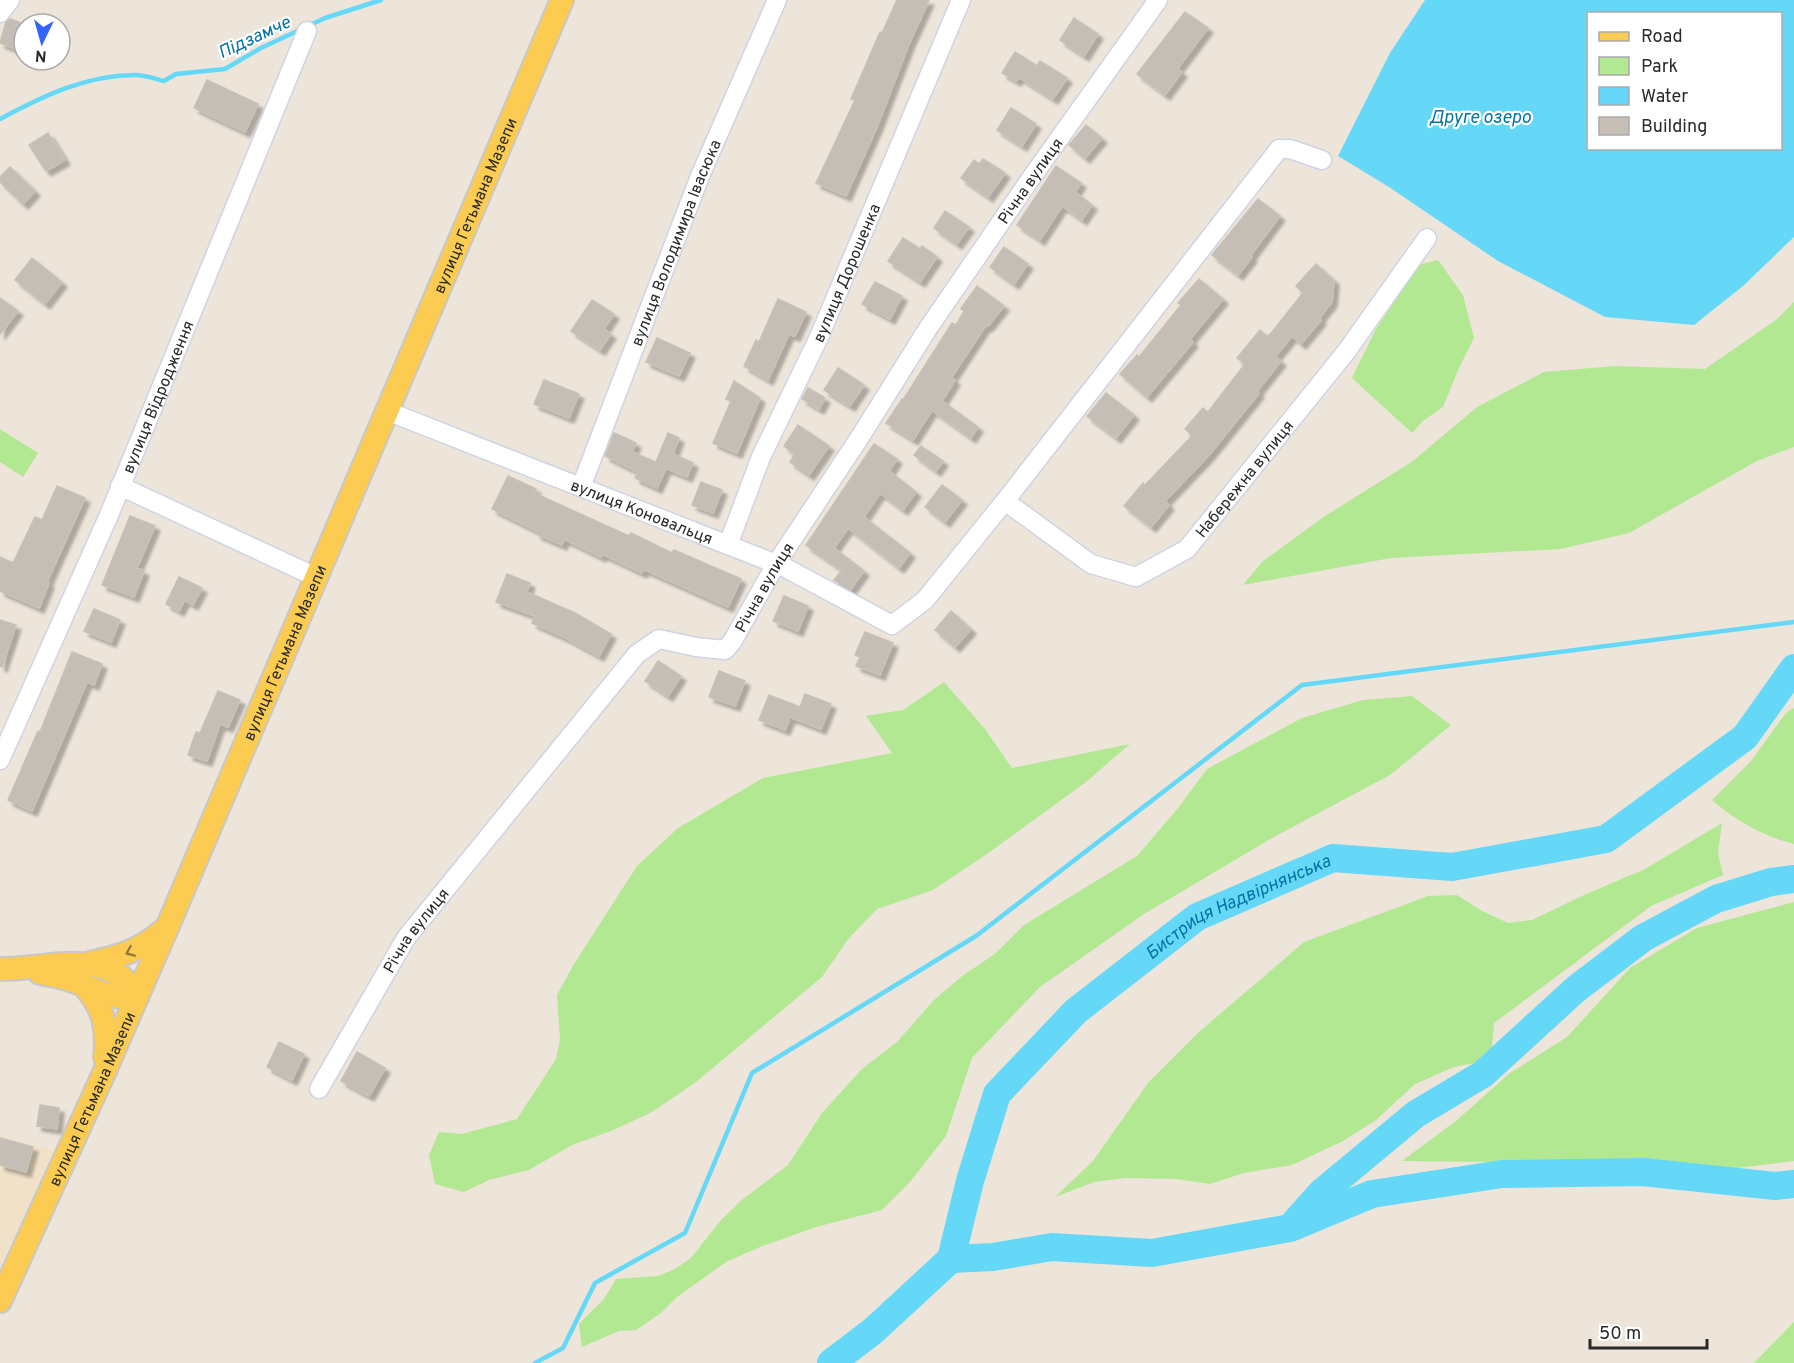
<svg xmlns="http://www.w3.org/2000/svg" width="1794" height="1363" font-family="Overpass,sans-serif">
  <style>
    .education { fill: #f0e1c8 }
    .green { fill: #b3e892 }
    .water { fill: #65d7f7; fill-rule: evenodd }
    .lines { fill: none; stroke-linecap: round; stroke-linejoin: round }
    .stream { stroke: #65d7f7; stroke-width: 4.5 }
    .river { stroke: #65d7f7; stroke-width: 28 }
    .building { fill: #c5beb7; stroke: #c8c0b4; stroke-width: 1.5; filter: url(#shadow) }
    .minor-casing { stroke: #cfd4e4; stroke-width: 21 }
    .major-casing { stroke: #c8c8c8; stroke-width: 26 }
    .minor { stroke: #fff; stroke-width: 18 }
    .major { stroke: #fbcc51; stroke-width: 22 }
    .oneway { stroke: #927b3e }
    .labels { text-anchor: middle; stroke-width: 4.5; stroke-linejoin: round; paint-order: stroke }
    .street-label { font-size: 16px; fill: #2a2a2a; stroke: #fff }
    .water-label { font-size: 18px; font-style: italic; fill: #0373a4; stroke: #fff }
  </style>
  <defs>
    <filter id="shadow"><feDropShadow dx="5" dy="5" stdDeviation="1.5" flood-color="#0004"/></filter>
  </defs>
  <rect width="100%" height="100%" fill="#ede4da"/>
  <path class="education" d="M 0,1136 L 55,1151 L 0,1268 Z"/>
  <path class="green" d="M 1438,260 L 1463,295 L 1474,338 L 1459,368 L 1443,407 L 1423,421 L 1412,433 L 1352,378 L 1376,329 L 1419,265 Z
    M 1794,302 L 1794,447 L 1757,461 L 1629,533 L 1561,549 L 1391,558 L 1243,585 L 1263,561 L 1325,516 L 1413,461 L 1477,407 L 1544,372 L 1615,366 L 1705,369 L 1776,320 Z
    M 0,429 L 38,453 L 23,477 L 0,462 Z
    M 944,682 L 985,729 L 1012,768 L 1130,744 L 1086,782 L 987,854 L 933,890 L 877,909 L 849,938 L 822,977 L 696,1082 L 652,1112 L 611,1131 L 572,1145 L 529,1170 L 489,1180 L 464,1192 L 435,1184 L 429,1155 L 439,1132 L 462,1134 L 517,1119 L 556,1059 L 560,1039 L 557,995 L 574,964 L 637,866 L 678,828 L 763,778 L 892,753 L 866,716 L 903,710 Z
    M 1412,696 L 1451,725 L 1390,775 L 1272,838 L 1144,914 L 1040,987 L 972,1058 L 946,1136 L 909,1183 L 882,1210 L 816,1227 L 760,1247 L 726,1262 L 677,1297 L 661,1313 L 636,1330 L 619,1331 L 582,1347 L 579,1324 L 604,1299 L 616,1279 L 658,1276 L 675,1269 L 691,1258 L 721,1220 L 743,1199 L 788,1165 L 822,1113 L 862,1069 L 897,1042 L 933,1001 L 961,977 L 996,953 L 1024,925 L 1137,856 L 1178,808 L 1207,769 L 1302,718 L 1363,700 Z
    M 1794,708 L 1794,844 C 1763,836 1736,821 1712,800 L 1751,761 L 1786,713 Z
    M 1722,823 L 1718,853 L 1723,875 L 1651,906 L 1494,1023 L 1491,1060 L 1454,1067 L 1415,1084 L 1376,1120 L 1343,1141 L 1292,1165 L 1244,1173 L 1210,1184 L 1176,1179 L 1126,1178 L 1094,1182 L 1055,1197 L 1093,1161 L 1148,1083 L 1199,1032 L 1304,942 L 1428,896 L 1457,895 L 1482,911 L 1508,923 L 1532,920 L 1584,895 L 1645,869 Z
    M 1794,902 L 1794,1161 L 1730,1169 L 1671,1169 L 1594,1163 L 1402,1161 L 1457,1120 L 1510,1073 L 1567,1037 L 1630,968 L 1697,928 Z
    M 1794,1322 L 1794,1363 L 1754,1363 Z"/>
  <path class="water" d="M 1425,0 L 1794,0 L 1794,237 L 1743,286 L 1694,325 L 1605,317 L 1498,261 L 1389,187 L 1338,156 L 1390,53 ZM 1588,14 L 1780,14 L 1780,148 L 1588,148 Z"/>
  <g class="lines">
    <path class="stream" d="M 0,119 C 43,96 86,75 136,75 C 145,75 155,79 164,81 L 176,74 L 225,69 L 261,48 L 325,18 L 381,0
      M 535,1363 L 563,1348 L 595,1283 L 685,1233 L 752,1073 L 976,936 L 1302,685 L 1794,622"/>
    <g class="river">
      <path d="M 1296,1221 L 1321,1193 L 1416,1114 L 1483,1074 L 1576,989 L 1643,938 L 1716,899 L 1771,882 L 1794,879"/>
      <path d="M 951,1259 L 993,1257 L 1052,1247 L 1152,1253 L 1290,1228 L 1372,1194 L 1502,1174 L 1643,1172 L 1775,1186 L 1794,1184"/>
      <path id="s1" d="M 831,1363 L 873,1331 L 951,1259 L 970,1181 L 997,1094 L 1076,1011 L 1197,917 L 1333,858 L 1452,867 L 1606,839 L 1745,737 L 1794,668"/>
    </g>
  </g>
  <path class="building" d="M 897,0 L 929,0 L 909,44 L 877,127 L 846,196 L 816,183 L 855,100 L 851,99 L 880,32 L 882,33 Z
    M 1185,12 L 1208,28 L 1177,69 L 1182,72 L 1165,95 L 1137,74 Z
    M 1074,18 L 1098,34 L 1084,56 L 1060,40 Z
    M 10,19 L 24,24 L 24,52 L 0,43 L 6,22 Z
    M 1015,52 L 1037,66 L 1040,61 L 1067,78 L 1053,99 L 1019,77 L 1016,81 L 1002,73 Z
    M 207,80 L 258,104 L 245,132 L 194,108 Z
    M 1011,108 L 1036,124 L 1022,146 L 997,130 Z
    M 1086,125 L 1102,138 L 1085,158 L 1069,145 Z
    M 48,133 L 65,160 L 46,171 L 29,145 Z
    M 983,159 L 1005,173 L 988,197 L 961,178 L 974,160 L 979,164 Z
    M 1056,166 L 1081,183 L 1075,192 L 1092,205 L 1082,220 L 1062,206 L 1040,240 L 1017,225 Z
    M 10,167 L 35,191 L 23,204 L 0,182 L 0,177 Z
    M 1258,199 L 1280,216 L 1250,256 L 1252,257 L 1238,275 L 1212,255 Z
    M 945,211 L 969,227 L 957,244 L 934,228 Z
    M 903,238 L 920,249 L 922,246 L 937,257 L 920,282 L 888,261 Z
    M 1004,247 L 1028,264 L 1014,284 L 990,267 Z
    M 32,258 L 62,282 L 45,304 L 15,280 Z
    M 1316,264 L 1334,280 L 1332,302 L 1319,318 L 1321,320 L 1301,344 L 1292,336 L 1275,357 L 1281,361 L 1257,391 L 1259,393 L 1209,455 L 1165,501 L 1169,505 L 1151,527 L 1124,506 L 1143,483 L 1145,485 L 1191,437 L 1191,434 L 1185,429 L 1203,408 L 1208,412 L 1245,364 L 1237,358 L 1260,330 L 1268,337 L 1303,293 L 1296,286 Z
    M 1199,279 L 1223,299 L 1190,339 L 1193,342 L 1147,397 L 1120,374 L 1137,355 L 1139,357 L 1181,305 L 1178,303 Z
    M 875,282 L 902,296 L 890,319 L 862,304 Z
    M 977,286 L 1004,306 L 988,326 L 986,325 L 951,378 L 955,380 L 942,401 L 978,427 L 971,438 L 932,410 L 913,440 L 886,423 L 902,399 L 903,400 L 952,323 L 956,325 L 964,311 L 961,309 L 962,307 Z
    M 0,298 L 18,311 L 0,334 Z
    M 778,299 L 806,312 L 795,336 L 789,334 L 768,380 L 744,366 L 756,340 L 759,342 Z
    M 592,300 L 614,314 L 604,329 L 611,334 L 600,350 L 571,331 Z
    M 657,338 L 690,353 L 679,376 L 646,362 Z
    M 838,368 L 864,385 L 850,406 L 824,390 Z
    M 544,380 L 579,394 L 569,418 L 534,404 Z
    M 734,381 L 760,398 L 737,453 L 713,443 L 731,401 L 726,399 Z
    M 808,388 L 825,398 L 819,409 L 802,399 Z
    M 1106,393 L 1134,415 L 1116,438 L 1087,416 Z
    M 798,425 L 829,446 L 809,475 L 790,462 L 795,454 L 784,446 Z
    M 614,433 L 636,443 L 632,452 L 656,462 L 668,433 L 679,438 L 673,454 L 693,463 L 687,477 L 666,468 L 657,488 L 635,478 L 638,472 L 605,456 Z
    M 874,444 L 897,459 L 889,471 L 916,492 L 903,510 L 880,493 L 864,517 L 910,553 L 899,568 L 848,528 L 834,548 L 864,571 L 850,590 L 834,580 L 842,570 L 806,545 Z
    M 921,446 L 943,461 L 936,471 L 914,455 Z
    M 508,476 L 536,489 L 534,493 L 629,536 L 631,533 L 672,553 L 674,550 L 741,579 L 728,607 L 643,569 L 642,573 L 602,554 L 601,557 L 564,539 L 562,545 L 536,534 L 537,531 L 492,509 Z
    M 701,482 L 722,490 L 713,513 L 692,505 Z
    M 942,485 L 962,500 L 945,522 L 925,507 Z
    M 57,486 L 85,498 L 47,582 L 49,583 L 39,608 L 0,591 L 0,557 L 13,563 L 35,517 L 42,520 Z
    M 130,516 L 155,526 L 137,568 L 144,571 L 134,597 L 102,585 Z
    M 507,574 L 530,583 L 527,592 L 575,613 L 611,634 L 599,656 L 566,638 L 532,623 L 535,616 L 496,602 Z
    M 179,577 L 202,588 L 193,605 L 185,600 L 179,611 L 166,604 Z
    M 784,596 L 808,606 L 798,631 L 773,621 Z
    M 94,609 L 120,620 L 111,642 L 84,631 Z
    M 951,611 L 971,629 L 955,647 L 935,630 Z
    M 0,620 L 16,625 L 2,667 L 0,666 Z
    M 865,632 L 893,643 L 880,675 L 856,666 L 860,657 L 855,655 Z
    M 72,652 L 102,664 L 94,685 L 87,682 L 32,811 L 8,800 L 38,731 L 40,732 Z
    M 658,661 L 681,676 L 668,696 L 645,681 Z
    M 719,671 L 745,681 L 735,706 L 709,697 Z
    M 218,691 L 240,700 L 228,727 L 220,724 L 207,761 L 188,755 L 196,732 L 200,733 Z
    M 805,694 L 831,704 L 821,729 L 790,717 L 785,730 L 759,720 L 769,695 L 800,707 Z
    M 279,1042 L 304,1054 L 292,1080 L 267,1067 Z
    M 357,1052 L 385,1068 L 369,1096 L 341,1081 Z
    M 40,1105 L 59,1108 L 57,1129 L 37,1126 Z
    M 0,1138 L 33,1147 L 26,1172 L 0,1165 Z"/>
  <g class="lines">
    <g class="minor-casing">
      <g id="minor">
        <path d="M 0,13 L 10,0"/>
        <path id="s2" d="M 387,411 L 784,567 L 892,625 L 925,600 L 1005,501 L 1091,564 L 1136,577 L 1187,549 L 1346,352 L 1427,238"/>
        <path d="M 120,486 L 316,577"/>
        <path id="s3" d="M 581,487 L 700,176 L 777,0"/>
        <path d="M 1005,501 L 1279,149 L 1290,149 L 1322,160"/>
        <path id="s4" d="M 728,545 L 761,457 L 819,337 L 961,0"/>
        <path id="s5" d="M 0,760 L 109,515 L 307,31"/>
        <path id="s6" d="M 319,1089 L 406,938 L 637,654 L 659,639 L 696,647 L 725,650 L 732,642 L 776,564 L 860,437 L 927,330 L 1029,181 L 1158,0"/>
      </g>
    </g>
    <g class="major-casing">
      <g id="major">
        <path d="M 90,963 C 122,956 141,950 165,929"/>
        <path d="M 0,969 C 44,970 113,945 137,997"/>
        <path d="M 40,973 C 51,975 62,977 73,981 C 95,989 111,1000 137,997"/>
        <path d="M 85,987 C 104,1008 108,1029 105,1057"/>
        <path id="s7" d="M 0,1301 L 104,1073 L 167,928 L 562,0"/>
      </g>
    </g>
    <use href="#minor" class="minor"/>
    <use href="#major" class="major"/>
  </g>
  <defs><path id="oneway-chevron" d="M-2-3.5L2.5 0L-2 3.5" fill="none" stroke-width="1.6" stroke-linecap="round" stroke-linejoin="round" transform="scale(1.5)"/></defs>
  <use class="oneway" href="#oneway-chevron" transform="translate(130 952) rotate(157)"/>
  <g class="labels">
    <g class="street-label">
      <text dy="6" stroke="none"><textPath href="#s6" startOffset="1194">Річна вулиця</textPath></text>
      <text dy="6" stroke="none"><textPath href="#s7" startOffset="1194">вулиця Гетьмана Мазепи</textPath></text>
      <text dy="6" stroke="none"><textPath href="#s3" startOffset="262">вулиця Володимира Івасюка</textPath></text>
      <text dy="6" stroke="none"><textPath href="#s4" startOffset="297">вулиця Дорошенка</textPath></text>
      <text dy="6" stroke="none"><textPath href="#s5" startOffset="396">вулиця Відродження</textPath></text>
      <text dy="6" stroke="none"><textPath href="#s2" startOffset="1020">Набережна вулиця</textPath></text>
      <text dy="6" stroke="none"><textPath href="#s2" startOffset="274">вулиця Коновальця</textPath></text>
      <text dy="6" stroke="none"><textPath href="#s6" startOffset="708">Річна вулиця</textPath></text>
      <text dy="6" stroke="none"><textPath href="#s7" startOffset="708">вулиця Гетьмана Мазепи</textPath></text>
      <text dy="6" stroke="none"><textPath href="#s6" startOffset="186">Річна вулиця</textPath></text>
      <text dy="6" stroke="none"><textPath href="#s7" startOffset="222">вулиця Гетьмана Мазепи</textPath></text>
    </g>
    <g class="water-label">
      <text transform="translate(254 37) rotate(-25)" y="6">Підзамче</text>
      <text x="1480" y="123">Друге озеро</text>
      <text dy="6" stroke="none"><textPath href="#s1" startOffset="639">Бистриця Надвірнянська</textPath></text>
    </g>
  </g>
  <rect x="1587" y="12" width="195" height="138" fill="#ffffff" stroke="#aaaaaa" stroke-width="1.5"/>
  <rect x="1599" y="32" width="30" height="9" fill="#fbcc51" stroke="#aaaaaa" stroke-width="1.5"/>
  <text x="1641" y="42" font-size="18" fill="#2a2a2a">Road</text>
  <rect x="1599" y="57" width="30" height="18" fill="#b3e892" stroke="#aaaaaa" stroke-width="1.5"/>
  <text x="1641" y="72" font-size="18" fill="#2a2a2a">Park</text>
  <rect x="1599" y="87" width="30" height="18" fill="#65d7f7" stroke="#aaaaaa" stroke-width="1.5"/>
  <text x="1641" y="102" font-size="18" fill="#2a2a2a">Water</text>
  <rect x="1599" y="117" width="30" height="18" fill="#c5beb7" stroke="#aaaaaa" stroke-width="1.5"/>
  <text x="1641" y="132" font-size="18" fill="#2a2a2a">Building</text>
  <g transform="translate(42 42) rotate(185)"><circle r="28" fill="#ffffff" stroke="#aaaaaa" stroke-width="1.5"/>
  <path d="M0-4.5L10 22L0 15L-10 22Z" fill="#3563ff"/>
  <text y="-9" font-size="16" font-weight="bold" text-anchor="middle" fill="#2a2a2a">N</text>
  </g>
  <path d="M1590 1339v9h117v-9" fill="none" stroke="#2a2a2a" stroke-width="3"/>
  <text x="1599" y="1339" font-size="18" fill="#2a2a2a" stroke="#ffffff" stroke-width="4.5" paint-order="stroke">50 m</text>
</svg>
